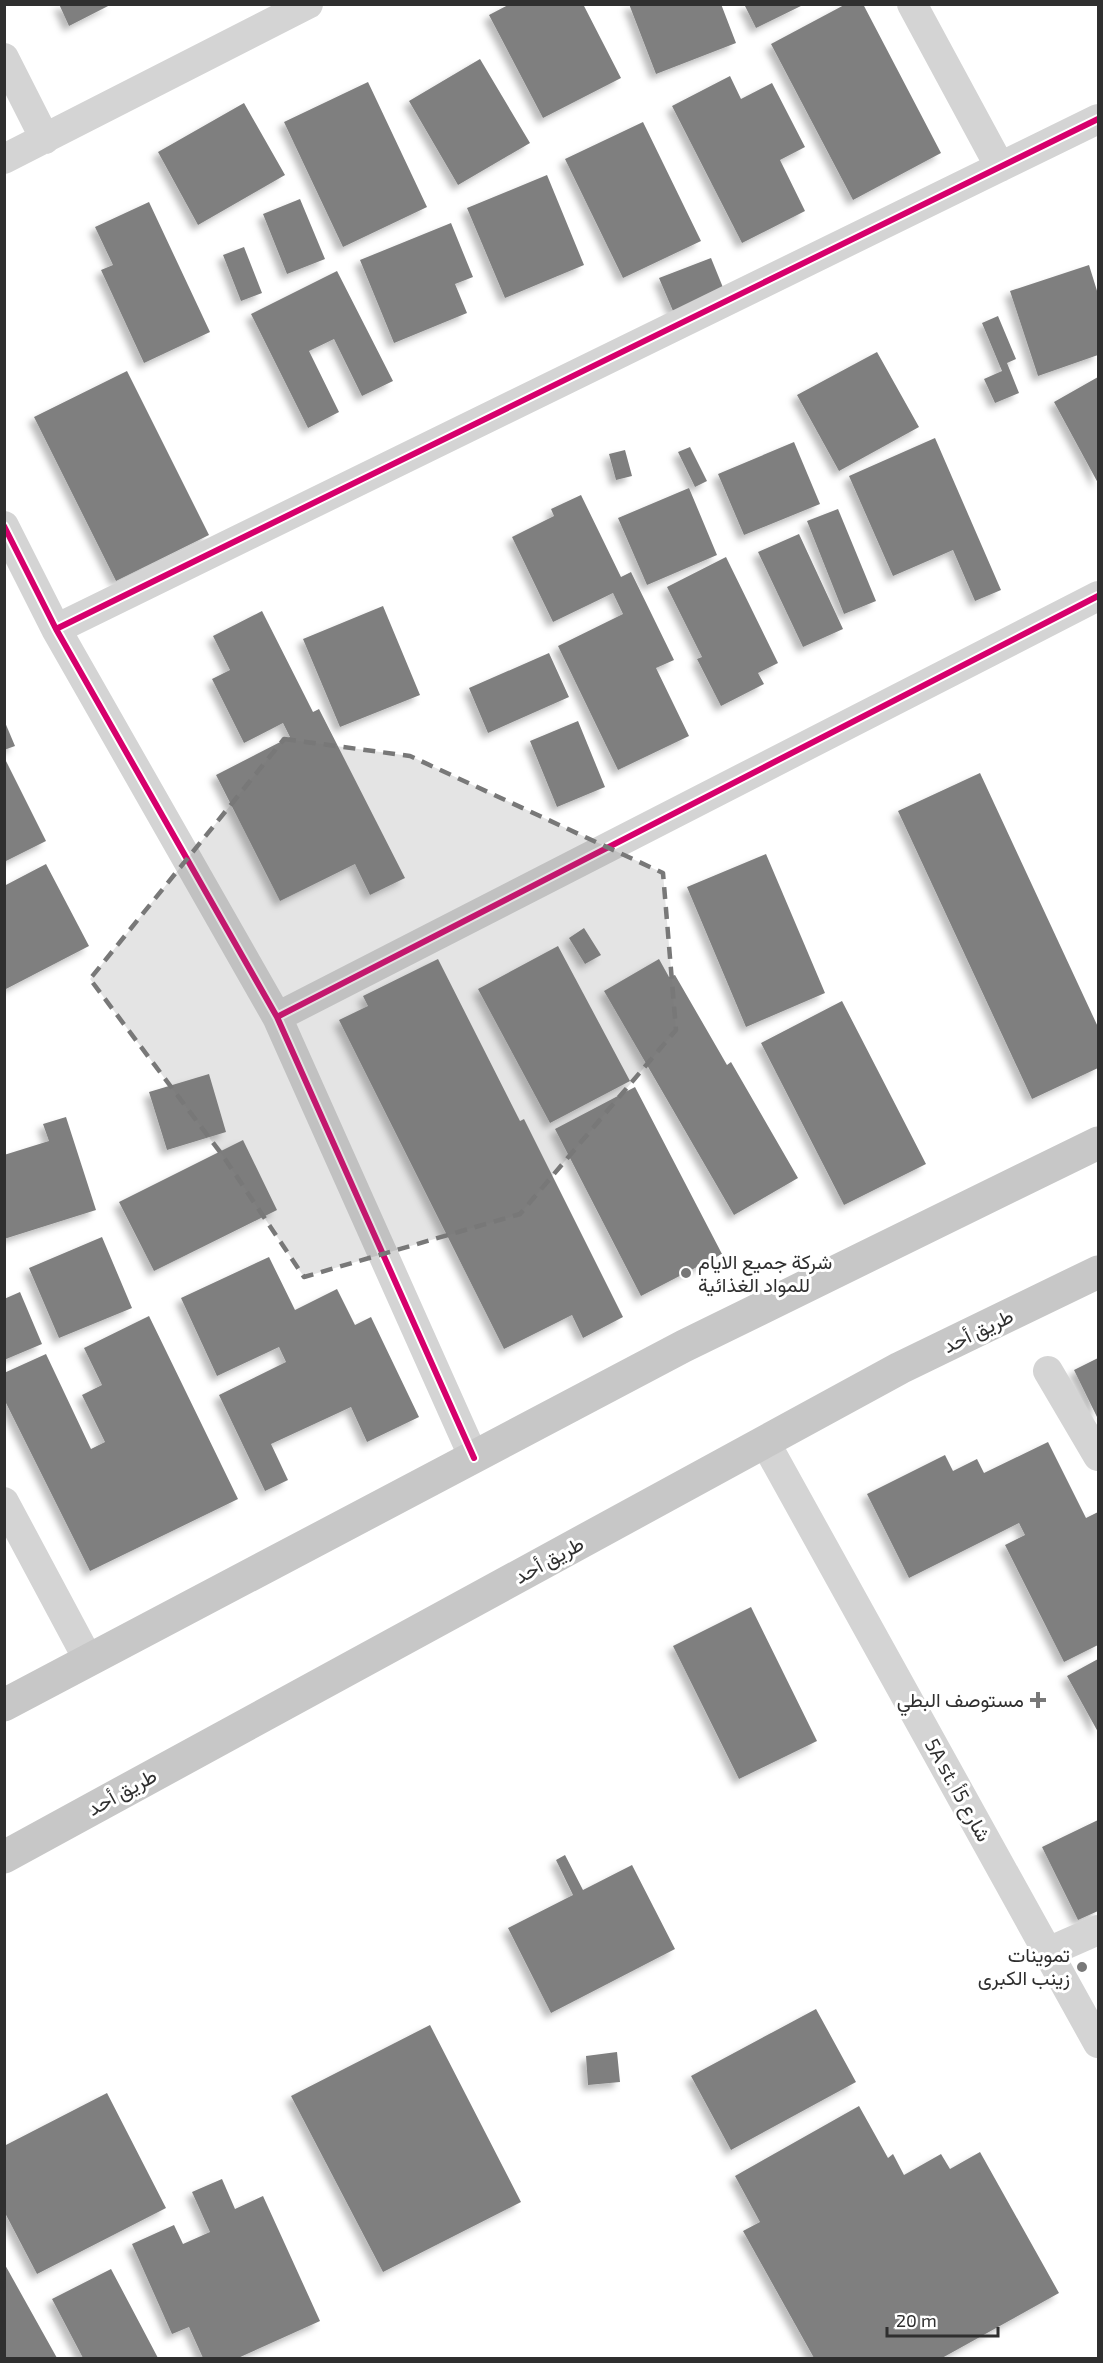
<svg xmlns="http://www.w3.org/2000/svg" width="1103" height="2363" font-family="'Exo 2',Vazirmatn,sans-serif">
  <style>
    .building { fill: #7f7f7f; filter: url(#shadow) }
    .lines { fill: none; stroke-linecap: round; stroke-linejoin: round }
    .minor { stroke: #d4d4d4; stroke-width: 30 }
    .primary { stroke: #c7c7c7; stroke-width: 33 }
    .cycleway-casing { stroke: #fff; stroke-width: 10 }
    .cycleway { stroke: #d6006c; stroke-width: 6 }
    .marked { fill: #787878; fill-opacity: 0.2; stroke: #787878; stroke-width: 4.5; stroke-dasharray: 12 8; stroke-linejoin: round }
    .poi-dot { fill: #787878; stroke: #fff; stroke-width: 2 }
    .labels { text-anchor: middle; stroke-width: 6; stroke-linejoin: round; paint-order: stroke }
    .poi-label { font-size: 20px; fill: #2f2f2f; stroke: #fff; text-anchor: end }
    .street-label { font-size: 20px; fill: #2f2f2f; stroke: #fff }
  </style>
  <defs>
    <filter id="shadow"><feDropShadow dx="-5.5" dy="5.5" stdDeviation="3" flood-color="#0004"/></filter>
  </defs>
  <rect width="100%" height="100%" fill="#fff"/>
  <path class="building" d="M 59,4 L 112,4 L 69,26 Z
    M 510,4 L 583,4 L 621,78 L 543,118 L 489,15 Z
    M 629,4 L 721,4 L 736,43 L 656,74 Z
    M 744,4 L 805,4 L 756,28 Z
    M 846,4 L 863,4 L 941,153 L 853,200 L 771,44 Z
    M 480,59 L 530,143 L 458,185 L 409,101 Z
    M 730,76 L 741,99 L 772,83 L 805,147 L 780,160 L 805,211 L 742,243 L 672,106 Z
    M 368,82 L 427,207 L 343,247 L 284,122 Z
    M 244,103 L 285,175 L 198,225 L 158,152 Z
    M 643,122 L 701,241 L 623,278 L 565,159 Z
    M 547,175 L 584,265 L 505,298 L 467,208 Z
    M 300,199 L 325,259 L 287,274 L 263,214 Z
    M 149,202 L 210,332 L 144,363 L 101,270 L 113,265 L 95,227 Z
    M 451,223 L 473,277 L 455,284 L 467,313 L 394,343 L 360,260 Z
    M 244,247 L 262,293 L 241,301 L 223,255 Z
    M 711,258 L 724,290 L 673,311 L 659,278 Z
    M 1089,265 L 1098,294 L 1098,355 L 1038,376 L 1010,291 Z
    M 337,271 L 393,381 L 362,396 L 334,339 L 309,351 L 339,412 L 308,428 L 251,314 Z
    M 998,316 L 1016,359 L 1007,363 L 1019,393 L 995,403 L 984,379 L 1002,371 L 982,323 Z
    M 877,352 L 919,427 L 839,471 L 797,395 Z
    M 127,371 L 209,535 L 116,581 L 34,417 Z
    M 1098,377 L 1098,483 L 1054,402 Z
    M 935,438 L 1001,590 L 975,601 L 953,550 L 893,576 L 849,476 Z
    M 794,442 L 820,504 L 744,535 L 718,474 Z
    M 690,447 L 707,481 L 695,487 L 678,452 Z
    M 625,450 L 632,476 L 616,480 L 609,454 Z
    M 689,488 L 717,555 L 647,585 L 618,518 Z
    M 581,495 L 621,577 L 631,572 L 674,660 L 656,668 L 689,736 L 618,770 L 558,646 L 623,614 L 613,593 L 553,622 L 512,537 L 554,516 L 551,509 Z
    M 838,509 L 876,601 L 844,614 L 807,521 Z
    M 799,534 L 843,629 L 803,647 L 758,552 Z
    M 726,557 L 778,663 L 758,673 L 764,684 L 721,706 L 697,659 L 702,657 L 667,587 Z
    M 383,606 L 420,695 L 340,727 L 303,639 Z
    M 262,611 L 313,712 L 319,709 L 405,878 L 370,895 L 355,864 L 280,901 L 216,775 L 290,737 L 283,723 L 244,743 L 212,679 L 230,670 L 213,636 Z
    M 549,653 L 569,697 L 488,733 L 469,688 Z
    M 4,720 L 15,746 L 4,750 Z
    M 578,721 L 605,787 L 557,807 L 530,741 Z
    M 4,757 L 46,841 L 4,862 Z
    M 980,773 L 1098,1027 L 1098,1068 L 1032,1099 L 898,811 Z
    M 766,854 L 825,993 L 746,1027 L 687,887 Z
    M 46,864 L 89,946 L 4,990 L 4,886 Z
    M 584,928 L 601,955 L 585,964 L 569,938 Z
    M 558,946 L 630,1081 L 550,1123 L 478,989 Z
    M 438,959 L 520,1121 L 524,1119 L 623,1317 L 583,1338 L 572,1315 L 504,1349 L 339,1020 L 368,1006 L 363,996 Z
    M 659,959 L 669,977 L 675,975 L 727,1065 L 731,1062 L 798,1178 L 734,1215 L 604,991 Z
    M 842,1001 L 926,1164 L 844,1205 L 761,1043 Z
    M 209,1074 L 226,1132 L 167,1150 L 149,1092 Z
    M 635,1087 L 722,1254 L 641,1296 L 555,1129 Z
    M 66,1117 L 96,1210 L 4,1239 L 4,1155 L 49,1141 L 43,1124 Z
    M 243,1140 L 277,1210 L 154,1271 L 119,1202 Z
    M 102,1237 L 132,1308 L 59,1338 L 29,1268 Z
    M 269,1257 L 295,1310 L 337,1289 L 355,1325 L 371,1317 L 419,1417 L 367,1442 L 351,1407 L 271,1444 L 288,1480 L 265,1491 L 219,1395 L 286,1362 L 279,1347 L 217,1376 L 181,1298 Z
    M 20,1292 L 42,1344 L 4,1360 L 4,1299 Z
    M 149,1316 L 238,1499 L 90,1571 L 4,1399 L 4,1373 L 46,1354 L 91,1449 L 105,1442 L 82,1395 L 102,1385 L 84,1348 Z
    M 1098,1358 L 1098,1419 L 1074,1370 Z
    M 1048,1442 L 1086,1518 L 1098,1512 L 1098,1645 L 1064,1662 L 1005,1545 L 1025,1535 L 1019,1523 L 909,1578 L 867,1494 L 945,1455 L 953,1471 L 977,1459 L 984,1473 Z
    M 751,1607 L 817,1741 L 739,1779 L 673,1646 Z
    M 1098,1659 L 1098,1732 L 1067,1676 Z
    M 1098,1820 L 1098,1911 L 1078,1920 L 1042,1847 Z
    M 565,1855 L 583,1890 L 632,1865 L 675,1949 L 551,2013 L 508,1928 L 573,1895 L 556,1860 Z
    M 816,2009 L 856,2082 L 731,2150 L 691,2076 Z
    M 430,2025 L 521,2202 L 383,2272 L 291,2096 Z
    M 617,2052 L 620,2082 L 588,2085 L 586,2056 Z
    M 107,2093 L 166,2208 L 37,2274 L 4,2211 L 4,2146 Z
    M 859,2106 L 888,2158 L 893,2154 L 904,2175 L 941,2154 L 950,2169 L 980,2152 L 1059,2293 L 942,2358 L 814,2358 L 743,2231 L 760,2222 L 735,2176 Z
    M 222,2179 L 235,2209 L 263,2196 L 320,2321 L 238,2358 L 203,2358 L 189,2327 L 172,2334 L 132,2244 L 174,2225 L 183,2244 L 210,2232 L 192,2192 Z
    M 4,2263 L 57,2358 L 4,2358 Z
    M 111,2269 L 158,2358 L 83,2358 L 52,2299 Z"/>
  <g class="lines">
    <path class="minor" d="M 912,4 L 1000,167
      M 4,58 L 45,139
      M 4,159 L 308,4
      M 4,526 L 56,629 L 277,1017 L 474,1458
      M 56,629 L 1098,119
      M 277,1017 L 1098,596
      M 1048,1371 L 1098,1456
      M 765,1442 L 1098,2043
      M 4,1502 L 89,1661
      M 1048,1952 L 1098,1930"/>
    <path class="primary" d="M 4,1705 L 684,1346 L 1098,1143
      M 4,1857 L 900,1368 L 1098,1272"/>
    <g class="cycleway-casing">
      <path id="cycleway" d="M 4,526 L 56,629 L 277,1017 L 474,1458
        M 56,629 L 1098,119
        M 277,1017 L 1098,596"/>
    </g>
    <use href="#cycleway" class="cycleway"/>
  </g>
  <path class="marked" d="M 284,739 L 410,756 L 663,873 L 676,1030 L 520,1214 L 304,1277 L 223,1156 L 90,979 Z"/>
  <g class="poi-dot">
    <circle cx="686" cy="1273" r="6"/>
    <path d="M1035 1691h6v6h6v6h-6v6h-6v-6h-6v-6h6z"/>
    <circle cx="1082" cy="1967" r="6"/>
  </g>
  <g class="labels">
    <g class="poi-label">
      <text x="698" y="1269" text-anchor="start">شركة جميع الايام<tspan x="698" dy="23">للمواد الغذائية</tspan></text>
      <text x="1024" y="1707">مستوصف البطي</text>
      <text x="1070" y="1962">تموينات<tspan x="1070" dy="23">زينب الكبرى</tspan></text>
    </g>
    <g class="street-label">
      <text transform="translate(978 1331) rotate(-26)" y="7">طريق أحد</text>
      <text transform="translate(549 1560) rotate(-29)" y="7">طريق أحد</text>
      <text transform="translate(958 1790) rotate(61)" y="7">5A st. شارع 5أ</text>
      <text transform="translate(122 1792) rotate(-29)" y="7">طريق أحد</text>
    </g>
  </g>
  <rect width="1103" height="2363" fill="none" stroke="#2f2f2f" stroke-width="12"/>
  <path d="M887 2327v9h111v-9" fill="none" stroke="#2f2f2f" stroke-width="3"/>
  <text x="896" y="2327" font-size="18" fill="#2f2f2f" stroke="#ffffff" stroke-width="4.5" paint-order="stroke">20 m</text>
</svg>
